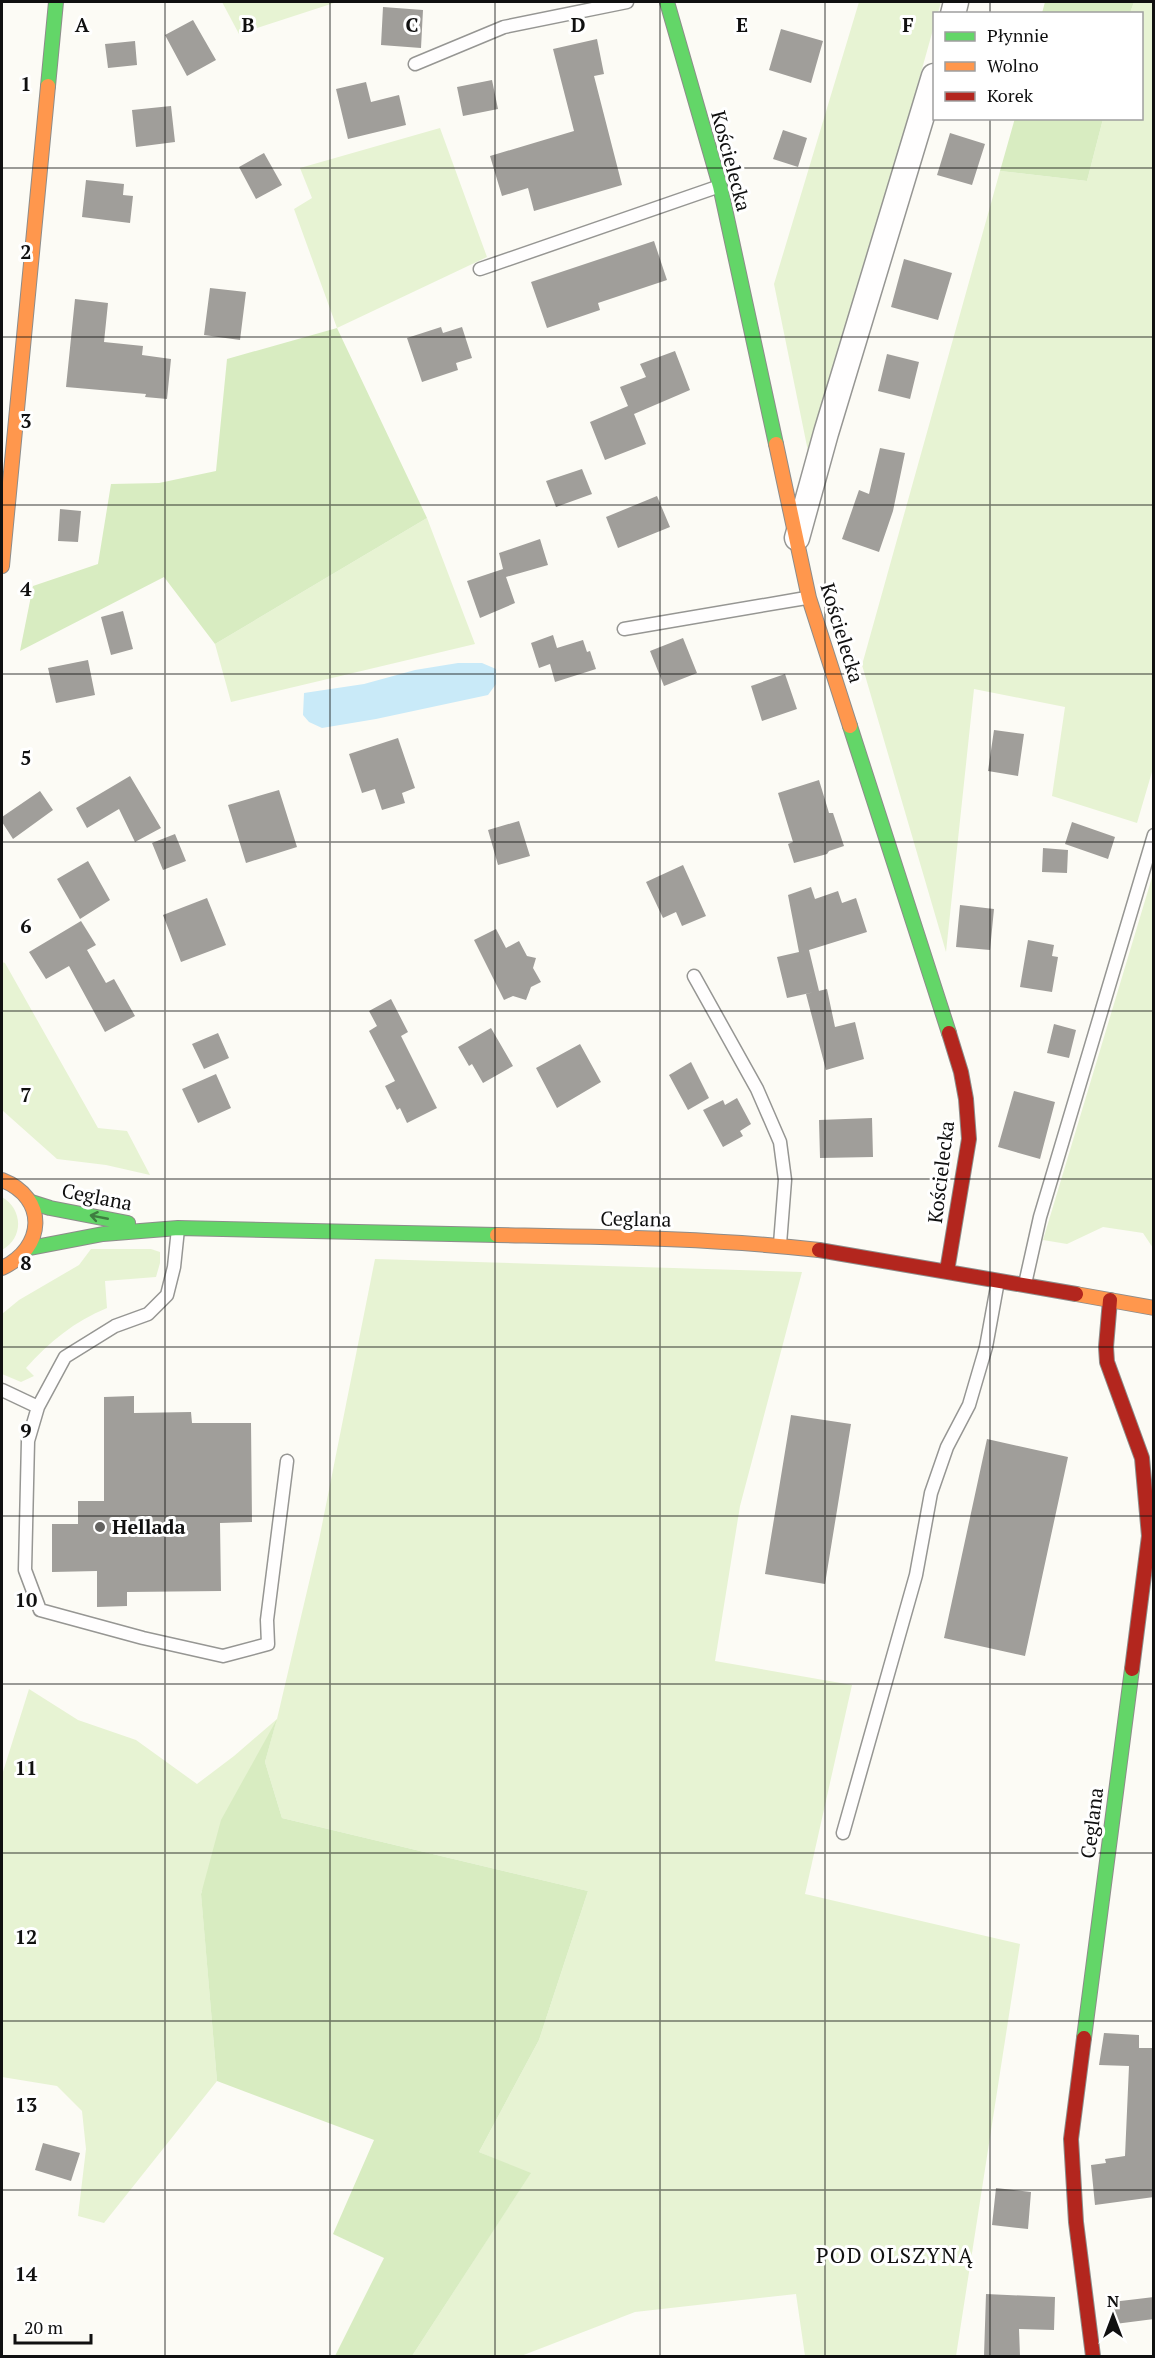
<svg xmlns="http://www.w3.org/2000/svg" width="1155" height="2358" font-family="'PT Serif',serif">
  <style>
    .green { fill: #e7f3d3 }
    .forest { fill: #d8ecc1 }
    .water { fill: #c9eaf8 }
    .building { fill: #a09e9a }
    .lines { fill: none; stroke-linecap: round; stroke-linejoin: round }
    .lane-casing { stroke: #969693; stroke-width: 15 }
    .street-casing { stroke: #969693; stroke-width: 27 }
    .fast-casing { stroke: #8d8c8a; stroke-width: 16 }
    .slow-casing { stroke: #8d8c8a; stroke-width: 16 }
    .jam-casing { stroke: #8d8c8a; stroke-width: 16 }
    .lane { stroke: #fffefe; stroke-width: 12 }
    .street { stroke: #fffefe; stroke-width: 24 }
    .fast { stroke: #63d668; stroke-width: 14 }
    .slow { stroke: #ff974d; stroke-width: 14 }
    .jam { stroke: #b3261e; stroke-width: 14 }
    .oneway { stroke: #3e7d40 }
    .grid { fill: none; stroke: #101010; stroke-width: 1.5; stroke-opacity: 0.55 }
    .poi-dot { fill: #636260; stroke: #fff; stroke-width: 2 }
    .labels { text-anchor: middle; stroke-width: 6; stroke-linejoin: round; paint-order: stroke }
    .street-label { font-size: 20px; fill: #101010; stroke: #fff }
    .poi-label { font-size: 20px; font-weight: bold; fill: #101010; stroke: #fff; text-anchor: start }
    .neighbourhood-label { font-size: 21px; letter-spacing: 1.5px; fill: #101010; stroke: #fff }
    .grid-label { font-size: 20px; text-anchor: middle; font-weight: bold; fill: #101010; stroke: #fff; stroke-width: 6; stroke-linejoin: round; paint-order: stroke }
  </style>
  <rect width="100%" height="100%" fill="#fcfbf5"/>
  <path class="green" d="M 222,2 L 337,2 L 239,34 Z
    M 859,2 L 941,2 L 938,13 L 934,14 L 934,26 L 811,466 L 774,284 Z
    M 1134,2 L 1153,2 L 1154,765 L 1137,823 L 1052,796 L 1065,707 L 974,689 L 946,952 L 862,665 L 1000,171 L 1087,181 L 1103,119 L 1142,118 L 1142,14 L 1130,13 Z
    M 440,128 L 487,257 L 337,328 L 294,209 L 312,198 L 300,168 Z
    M 427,518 L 475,644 L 231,702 L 215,644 Z
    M 1153,874 L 1153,1248 L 1143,1233 L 1103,1227 L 1067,1244 L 1043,1240 Z
    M 2,962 L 5,963 L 98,1128 L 127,1131 L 150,1175 L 106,1165 L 57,1159 L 2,1110 Z
    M 2,1197 C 23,1209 24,1238 2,1250 Z
    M 91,1249 L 151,1249 L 160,1252 L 160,1263 L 156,1277 L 105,1281 L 107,1308 C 75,1321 49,1342 26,1368 L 34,1376 L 21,1382 L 2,1374 L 2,1314 L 19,1300 L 79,1265 Z
    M 375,1259 L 802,1272 L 740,1506 L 715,1661 L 852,1685 L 805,1894 L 1020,1944 L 956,2356 L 805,2356 L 796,2294 L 635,2312 L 521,2356 L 412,2356 L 530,2174 L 479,2152 L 539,2040 L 588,1891 L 282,1818 L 265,1762 L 276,1722 L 201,1893 L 217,2081 L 104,2223 L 78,2216 L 86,2149 L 82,2111 L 57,2086 L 2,2077 L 2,1775 L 29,1689 L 78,1720 L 136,1740 L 197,1784 L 234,1756 L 277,1719 L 319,1540 Z"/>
  <path class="forest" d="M 1045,2 L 1134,2 L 1130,13 L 1042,13 Z
    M 1015,118 L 1103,119 L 1087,181 L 1000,171 Z
    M 337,328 L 427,518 L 215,644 L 164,577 L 20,651 L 33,586 L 98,564 L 111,484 L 159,483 L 216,471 L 227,359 Z
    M 277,1719 L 265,1762 L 282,1818 L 588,1891 L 539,2040 L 479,2152 L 531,2173 L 412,2356 L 335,2356 L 384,2258 L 333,2234 L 374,2140 L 217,2081 L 201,1894 L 221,1820 Z"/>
  <path class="water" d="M 458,663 L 482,663 L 496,669 L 496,684 L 488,695 L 376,719 L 322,728 L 309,722 L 303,715 L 304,693 L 364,684 L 415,670 Z"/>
  <path class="building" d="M 383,7 L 423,10 L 421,48 L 381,45 Z
    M 193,20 L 216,60 L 187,76 L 165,35 Z
    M 781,29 L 823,41 L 811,83 L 769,70 Z
    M 597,39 L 604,74 L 594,76 L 622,185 L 534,211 L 528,188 L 502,196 L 490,156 L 574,131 L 553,49 Z
    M 135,41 L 137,65 L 108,68 L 105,44 Z
    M 492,80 L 498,109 L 463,116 L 457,87 Z
    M 366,82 L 371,102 L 399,95 L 406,125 L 348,139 L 336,89 Z
    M 171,106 L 175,142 L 136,147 L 132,110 Z
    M 783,130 L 807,138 L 798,167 L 773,159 Z
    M 950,133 L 985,144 L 972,185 L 937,175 Z
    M 264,153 L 282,185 L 256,199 L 239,167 Z
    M 86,180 L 124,184 L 123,195 L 133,196 L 130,223 L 82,217 Z
    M 654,241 L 667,280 L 598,303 L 600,310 L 547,328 L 531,282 Z
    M 904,259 L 952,273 L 938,320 L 891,307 Z
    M 210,288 L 246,292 L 240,340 L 204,335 Z
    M 75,299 L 108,303 L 104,342 L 143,346 L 142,355 L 171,359 L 167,399 L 145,397 L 146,394 L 66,387 Z
    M 441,327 L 443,333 L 462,327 L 472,358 L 456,363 L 458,370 L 422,382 L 407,338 Z
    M 675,351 L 690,390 L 634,414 L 646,444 L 605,460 L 590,422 L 628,406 L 620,387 L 646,377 L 640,364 Z
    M 887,354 L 919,362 L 910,399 L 878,391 Z
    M 880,448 L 905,453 L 893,511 L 879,552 L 842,539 L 859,490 L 869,494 Z
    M 582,469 L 592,494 L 556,507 L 546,481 Z
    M 657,496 L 670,527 L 618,548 L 606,517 Z
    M 60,509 L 81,511 L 78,542 L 58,541 Z
    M 540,539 L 548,565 L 506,577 L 515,603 L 480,618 L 467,581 L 503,569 L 499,553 Z
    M 123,611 L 133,649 L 111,655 L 101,617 Z
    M 553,635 L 557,648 L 583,640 L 587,652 L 590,651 L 596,669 L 555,682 L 550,664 L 539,668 L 531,643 Z
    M 683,638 L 697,673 L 664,686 L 650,651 Z
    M 88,660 L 95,695 L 56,703 L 48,668 Z
    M 785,674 L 797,709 L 762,721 L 751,686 Z
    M 994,730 L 1024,734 L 1018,776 L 988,771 Z
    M 398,738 L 415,788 L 402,793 L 405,803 L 382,810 L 375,789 L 362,793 L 349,754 Z
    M 130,776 L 161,828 L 135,842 L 119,809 L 87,828 L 76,808 Z
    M 819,780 L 829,813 L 833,813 L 844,846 L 829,851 L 827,854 L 794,863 L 788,844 L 793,842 L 778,793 Z
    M 279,790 L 297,847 L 246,863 L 228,805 Z
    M 40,791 L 53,810 L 13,839 L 2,822 L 2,817 Z
    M 519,821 L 530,856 L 498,865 L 488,830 Z
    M 1072,822 L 1115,837 L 1108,859 L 1065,844 Z
    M 175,834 L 186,861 L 163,870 L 152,843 Z
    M 1043,848 L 1068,850 L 1067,873 L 1042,872 Z
    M 88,861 L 110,900 L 80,919 L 57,879 Z
    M 683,865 L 706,916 L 682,926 L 676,912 L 663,918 L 646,882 Z
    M 811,887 L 815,899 L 838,891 L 842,903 L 856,898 L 867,932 L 809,950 L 819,991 L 787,998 L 777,957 L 799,952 L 788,895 Z
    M 207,898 L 226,945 L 181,962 L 163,915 Z
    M 960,905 L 994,909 L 990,950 L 956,947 Z
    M 81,921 L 96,945 L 87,950 L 106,983 L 114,979 L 135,1016 L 105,1032 L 69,966 L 46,979 L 29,952 Z
    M 496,929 L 506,948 L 519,941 L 527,956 L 536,958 L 533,968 L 541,982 L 531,987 L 526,1000 L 513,996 L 504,1000 L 474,940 Z
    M 1028,940 L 1054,945 L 1052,956 L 1058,957 L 1052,992 L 1020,987 Z
    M 827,989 L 835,1027 L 855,1022 L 864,1059 L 826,1070 L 806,994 Z
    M 391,999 L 408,1032 L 401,1036 L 437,1108 L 407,1123 L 400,1108 L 397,1110 L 385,1086 L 395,1081 L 369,1031 L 377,1026 L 369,1011 Z
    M 1054,1024 L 1076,1030 L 1069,1058 L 1047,1053 Z
    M 491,1028 L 513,1066 L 483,1083 L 472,1064 L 469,1066 L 458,1047 Z
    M 218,1033 L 229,1058 L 204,1069 L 192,1044 Z
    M 580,1044 L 601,1082 L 557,1108 L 536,1068 Z
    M 691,1062 L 709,1098 L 688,1110 L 669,1075 Z
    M 216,1074 L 231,1108 L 198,1123 L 182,1089 Z
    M 1014,1091 L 1055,1102 L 1040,1159 L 998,1147 Z
    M 737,1098 L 751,1124 L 740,1131 L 743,1136 L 723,1147 L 703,1110 L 723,1100 L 725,1105 Z
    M 872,1118 L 873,1157 L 820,1158 L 819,1120 Z
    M 134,1396 L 134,1413 L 191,1412 L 192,1423 L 251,1423 L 252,1522 L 220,1523 L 221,1591 L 127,1592 L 127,1606 L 97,1607 L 97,1571 L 52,1572 L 52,1524 L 78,1524 L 78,1501 L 104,1501 L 104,1397 Z
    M 791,1415 L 851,1424 L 825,1584 L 765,1574 Z
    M 987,1439 L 1068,1457 L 1025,1656 L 944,1638 Z
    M 1104,2033 L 1139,2035 L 1139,2048 L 1154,2048 L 1154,2197 L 1095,2205 L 1091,2165 L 1106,2163 L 1105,2159 L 1125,2156 L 1129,2066 L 1099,2065 Z
    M 43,2143 L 80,2153 L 71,2181 L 35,2170 Z
    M 996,2188 L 1031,2192 L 1028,2229 L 992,2225 Z
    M 986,2294 L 1055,2297 L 1054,2330 L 1019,2329 L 1020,2356 L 984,2356 Z
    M 1154,2297 L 1154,2319 L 1115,2324 L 1112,2302 Z"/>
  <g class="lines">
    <g class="lane-casing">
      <path id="lane" d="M 415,64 L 504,27 L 627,2
        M 480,269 L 717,187
        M 624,629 L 806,598
        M 694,976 L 757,1089 L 780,1142 L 785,1180 L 780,1244
        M 178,1229 L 174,1267 L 167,1295 L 148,1314 L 115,1326 L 65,1357 L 38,1407 L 28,1441 L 25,1570 L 40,1610 L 143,1638 L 223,1656 L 268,1644 L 267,1620 L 287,1461
        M 1025,1284 L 1040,1217 L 1154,835
        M 2,1390 L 38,1407
        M 843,1833 L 916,1575 L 931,1493 L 947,1447 L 969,1405 L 986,1347 L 998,1281"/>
    </g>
    <g class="street-casing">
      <path id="street" d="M 953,14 L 956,2
        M 797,538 L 826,433 L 934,76"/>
    </g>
    <g class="fast-casing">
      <path id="fast" d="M 667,2 L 720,186 L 776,444
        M 48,86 L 56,2
        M 850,726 L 949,1033
        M 31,1202 L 50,1208 L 128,1223
        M 30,1248 L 103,1234 L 178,1228 L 497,1235
        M 1084,2038 L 1132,1669"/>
    </g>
    <g class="slow-casing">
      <path id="slow" d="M 776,444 L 809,598 L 850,726
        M 2,566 L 48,86
        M 2,1180 C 48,1198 45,1248 2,1268
        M 497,1235 C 604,1237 712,1238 819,1250
        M 1076,1294 L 1154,1308"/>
    </g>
    <g class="jam-casing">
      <path id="jam" d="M 819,1250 L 1076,1294
        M 947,1271 L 969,1139 L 966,1099 L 961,1072 L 949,1033
        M 1110,1300 L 1106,1347 L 1107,1362 L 1142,1458 L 1149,1536 L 1132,1669
        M 1084,2038 L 1071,2139 L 1076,2222 L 1093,2356"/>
    </g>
    <use href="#lane" class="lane"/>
    <use href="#street" class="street"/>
    <use href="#fast" class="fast"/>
    <use href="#slow" class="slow"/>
    <use href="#jam" class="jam"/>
  </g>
  <defs><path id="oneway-shaft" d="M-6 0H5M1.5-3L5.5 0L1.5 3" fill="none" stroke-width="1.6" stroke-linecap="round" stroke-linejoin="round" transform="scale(1.5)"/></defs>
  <use class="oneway" href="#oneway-shaft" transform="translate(99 1217) rotate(-169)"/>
  <path class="grid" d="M 165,2 L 165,2356M 330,2 L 330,2356M 495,2 L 495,2356M 660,2 L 660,2356M 825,2 L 825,2356M 990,2 L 990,14M 990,118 L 990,2356M 2,168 L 1154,168M 2,337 L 1154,337M 2,505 L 1154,505M 2,674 L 1154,674M 2,842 L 1154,842M 2,1011 L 1154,1011M 2,1179 L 1154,1179M 2,1347 L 1154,1347M 2,1516 L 1154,1516M 2,1684 L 1154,1684M 2,1853 L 1154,1853M 2,2021 L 1154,2021M 2,2190 L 1154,2190"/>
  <circle class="poi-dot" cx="100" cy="1527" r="6"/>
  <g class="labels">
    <g class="street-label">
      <text transform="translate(731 161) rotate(75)" y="7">Kościelecka</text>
      <text transform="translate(842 633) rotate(73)" y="7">Kościelecka</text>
      <text transform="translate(941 1172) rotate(-83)" y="7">Kościelecka</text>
      <text transform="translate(97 1197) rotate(11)" y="7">Ceglana</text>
      <text transform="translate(636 1219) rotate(1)" y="7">Ceglana</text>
      <text transform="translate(1092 1823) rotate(-83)" y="7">Ceglana</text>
    </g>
    <g class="poi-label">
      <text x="112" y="1534">Hellada</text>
    </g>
    <g class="neighbourhood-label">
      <text x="895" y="2263">POD OLSZYNĄ</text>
    </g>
  </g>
  <g class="grid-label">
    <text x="82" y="32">A</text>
    <text x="248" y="32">B</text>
    <text x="412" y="32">C</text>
    <text x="578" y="32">D</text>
    <text x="742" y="32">E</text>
    <text x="908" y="32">F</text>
    <text x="26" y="91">1</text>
    <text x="26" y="259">2</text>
    <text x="26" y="428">3</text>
    <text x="26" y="596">4</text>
    <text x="26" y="765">5</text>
    <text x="26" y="933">6</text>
    <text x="26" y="1102">7</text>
    <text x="26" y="1270">8</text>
    <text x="26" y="1438">9</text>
    <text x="26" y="1607">10</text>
    <text x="26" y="1775">11</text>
    <text x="26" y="1944">12</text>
    <text x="26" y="2112">13</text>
    <text x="26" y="2281">14</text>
  </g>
  <rect width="1155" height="2358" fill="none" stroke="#101010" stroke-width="6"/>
  <rect x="933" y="12" width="210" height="108" fill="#ffffff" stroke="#9f9f9f" stroke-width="1.5"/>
  <rect x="945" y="32" width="30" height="9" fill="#63d668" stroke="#9f9f9f" stroke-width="1.5"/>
  <text x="987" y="42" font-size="18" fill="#101010">Płynnie</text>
  <rect x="945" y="62" width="30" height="9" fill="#ff974d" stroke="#9f9f9f" stroke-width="1.5"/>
  <text x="987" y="72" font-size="18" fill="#101010">Wolno</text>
  <rect x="945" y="92" width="30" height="9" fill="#b3261e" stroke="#9f9f9f" stroke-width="1.5"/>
  <text x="987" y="102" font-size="18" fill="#101010">Korek</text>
  <g transform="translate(1113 2316)" stroke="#ffffff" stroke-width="4.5" paint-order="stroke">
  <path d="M0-4.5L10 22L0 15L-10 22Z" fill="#101010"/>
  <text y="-9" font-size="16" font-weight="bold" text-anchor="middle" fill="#101010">N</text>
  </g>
  <path d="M15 2334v9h76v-9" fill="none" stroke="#101010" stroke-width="3"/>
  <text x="24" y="2334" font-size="18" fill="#101010" stroke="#ffffff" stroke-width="4.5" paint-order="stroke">20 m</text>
</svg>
